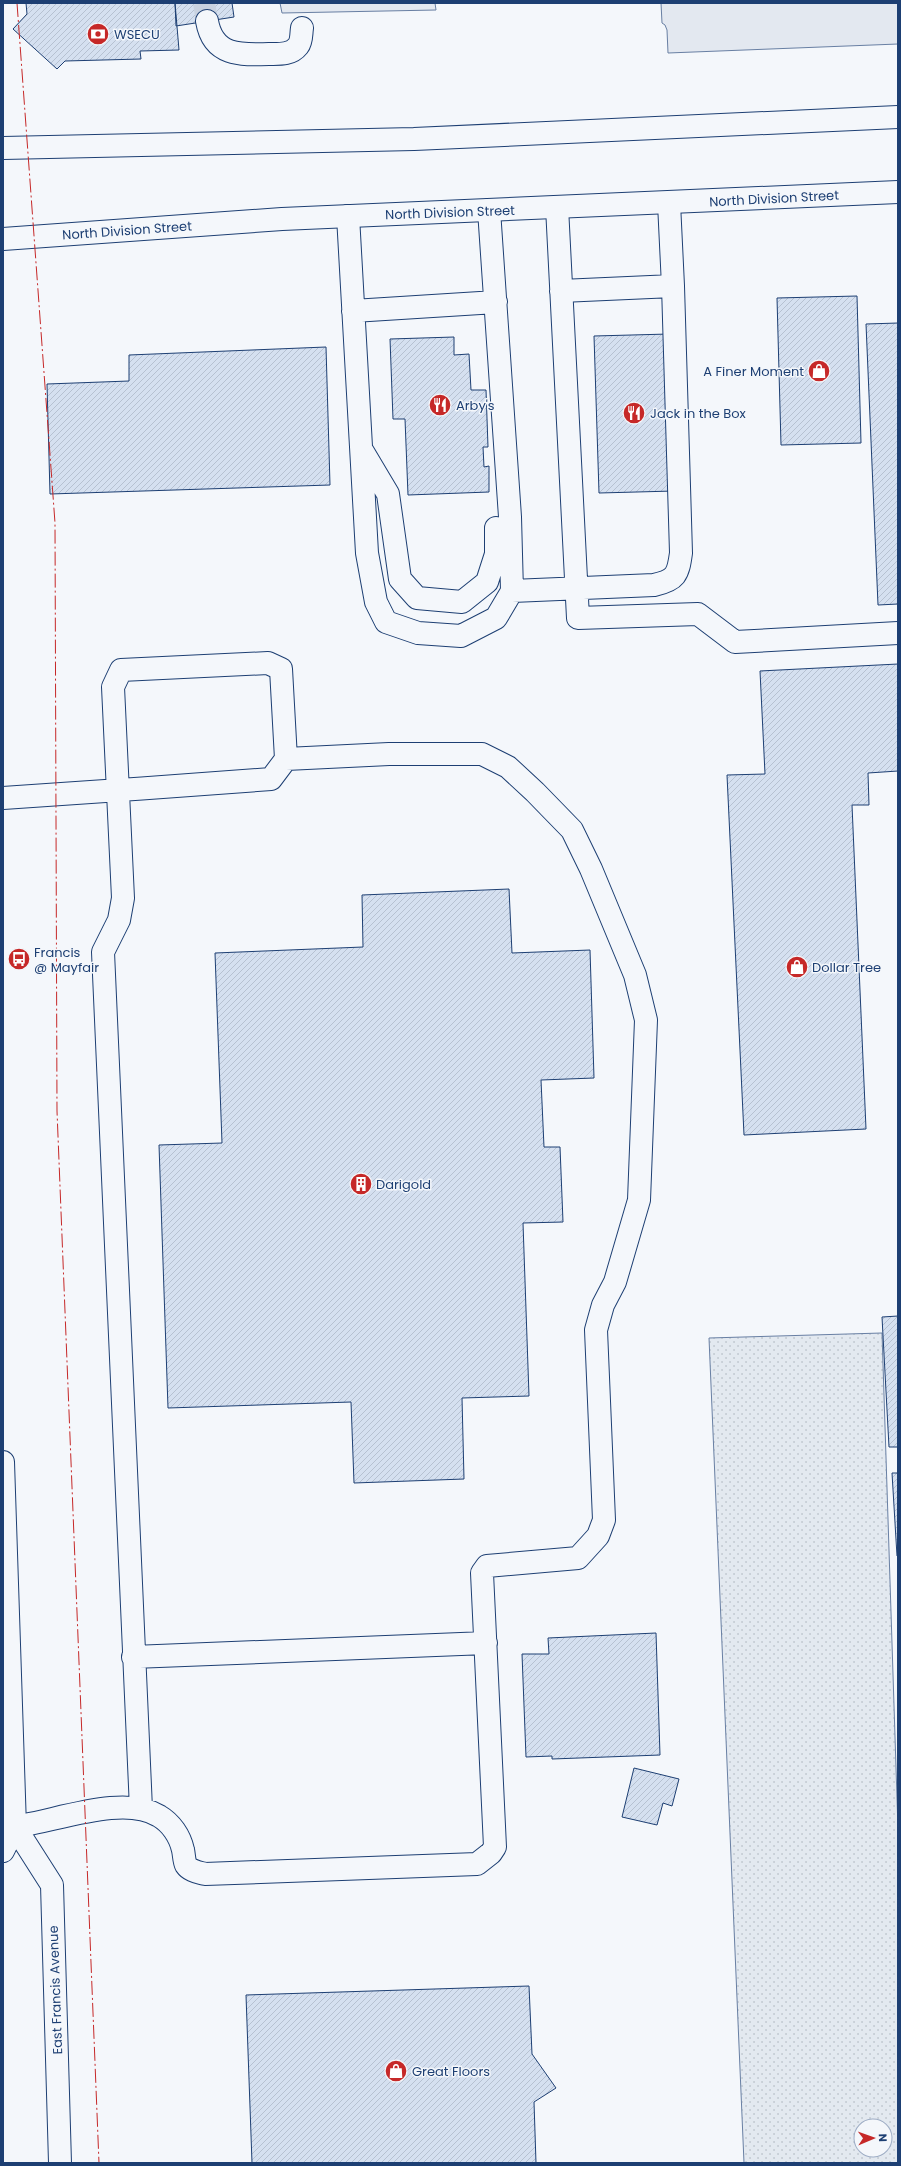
<svg xmlns="http://www.w3.org/2000/svg" width="901" height="2166" font-family="Poppins,sans-serif">
  <style>
    .grass { fill: url(#grass-dots); stroke: #687fa3; fill-rule: evenodd }
    .parking { fill: #e3e8f0; stroke: #687fa3 }
    .building { fill: url(#building-hatch); stroke: #1d3f73 }
    .lines { fill: none; stroke-linecap: round; stroke-linejoin: round }
    .minor-tunnel { stroke: #c9d2e0; stroke-width: 22; stroke-dasharray: 22 11; stroke-linecap: butt }
    .minor-casing { stroke: #1d3f73; stroke-width: 24 }
    .major-casing { stroke: #1d3f73; stroke-width: 24 }
    .minor { stroke: #f4f7fb; stroke-width: 22 }
    .major { stroke: #f4f7fb; stroke-width: 22 }
    .power { stroke: #c62828; stroke-width: 1; stroke-dasharray: 14 3 2 3; stroke-linecap: butt }
    .labels { text-anchor: middle; stroke-width: 3; stroke-linejoin: round; paint-order: stroke }
    .poi-label { font-size: 13px; fill: #1d3f73; stroke: #f4f7fb; text-anchor: start }
    .street-label { font-size: 13px; fill: #1d3f73; stroke: #f4f7fb }
  </style>
  <defs>
    <pattern id="grass-dots" width="8" height="8" patternUnits="userSpaceOnUse"><rect width="8" height="8" fill="#e3e9f0"/><path d="M2 2h.1M6 6h.1" fill="none" stroke="#c2c9d1" stroke-width="1.8" stroke-linecap="round"/></pattern>
    <pattern id="building-hatch" width="6" height="6" patternUnits="userSpaceOnUse"><rect width="6" height="6" fill="#d5e0f0"/><path d="M-1 1l2-2M0 6l6-6M5 7l2-2" fill="none" stroke="#b6c1d1"/></pattern>
  </defs>
  <rect width="100%" height="100%" fill="#f4f7fb"/>
  <path class="grass" d="M 882,1333 L 898,1829 L 898,2163 L 744,2163 L 709,1338 ZM 861,2126 L 885,2126 L 885,2150 L 861,2150 Z"/>
  <path class="parking" d="M 280,3 L 435,3 L 436,10 L 282,13 Z
    M 661,3 L 898,3 L 898,44 L 668,53 L 667,30 L 665,25 L 662,23 Z"/>
  <path class="building" d="M 26,3 L 175,3 L 179,50 L 140,51 L 141,59 L 65,61 L 57,69 L 13,29 L 27,14 Z
    M 175,3 L 232,3 L 234,17 L 176,26 Z
    M 857,296 L 861,443 L 781,445 L 777,298 Z
    M 898,323 L 898,604 L 878,605 L 866,324 Z
    M 669,334 L 674,491 L 599,493 L 594,336 Z
    M 454,337 L 454,355 L 469,354 L 471,390 L 486,390 L 488,447 L 483,447 L 484,467 L 489,466 L 489,492 L 408,495 L 405,419 L 393,419 L 390,339 Z
    M 326,347 L 330,485 L 50,494 L 47,384 L 129,381 L 129,355 Z
    M 898,664 L 898,771 L 868,773 L 869,805 L 852,805 L 866,1129 L 744,1135 L 727,775 L 765,774 L 760,671 Z
    M 509,889 L 512,953 L 590,950 L 594,1078 L 541,1080 L 544,1147 L 560,1147 L 563,1222 L 523,1223 L 529,1396 L 462,1398 L 464,1479 L 354,1483 L 351,1402 L 168,1408 L 159,1145 L 222,1143 L 215,953 L 363,947 L 362,895 Z
    M 898,1316 L 898,1447 L 889,1447 L 882,1317 Z
    M 892,1473 L 898,1473 L 898,1556 L 897,1556 Z
    M 656,1633 L 660,1755 L 552,1759 L 552,1756 L 526,1757 L 522,1654 L 549,1654 L 548,1638 Z
    M 634,1768 L 679,1779 L 672,1806 L 663,1803 L 657,1825 L 622,1817 Z
    M 529,1986 L 532,2054 L 556,2088 L 534,2102 L 536,2163 L 252,2163 L 246,1995 Z"/>
  <g class="lines">
    <path class="minor-tunnel" d="M 204,3 L 207,21"/>
    <g class="minor-casing">
      <path id="minor" d="M 207,21 C 213,56 240,55 269,54 C 279,54 291,55 298,46 C 302,41 301,34 302,28
        M 557,207 L 578,618 L 698,614 L 735,642 L 898,633
        M 348,216 L 367,553 L 376,602 L 386,622 L 418,633 L 461,636 L 496,618 L 512,591 L 510,517 L 489,210
        M 561,291 L 673,286 L 669,203
        M 353,311 L 496,302
        M 363,452 L 388,494 L 400,579 L 417,598 L 462,602 L 487,582 L 496,554 L 496,528
        M 512,591 L 654,585 C 676,580 678,575 681,553 L 673,286
        M 3,798 C 92,792 182,786 271,779 L 286,759 L 281,669 L 268,663 L 121,670 L 113,687 L 123,898 L 119,920 L 103,952 L 141,1809
        M 133,1657 L 486,1643
        M 3,1828 C 45,1826 121,1792 159,1816 C 171,1823 180,1836 183,1850 C 184,1854 184,1861 186,1865 C 190,1871 198,1872 205,1874 L 477,1864 L 491,1853 L 495,1847 L 482,1573 L 487,1566 L 578,1558 L 598,1536 L 604,1520 L 596,1330 L 603,1305 L 615,1282 L 639,1200 L 646,1020 L 635,975 L 591,869 L 572,830 L 535,792 L 508,767 L 482,754 L 389,754 L 286,759"/>
    </g>
    <g class="major-casing">
      <path id="major" d="M 3,148 L 414,139 L 898,117
        M 3,239 L 282,219 L 898,192
        M 3,1462 L 15,1827 L 3,1851
        M 15,1827 L 52,1885 L 60,2163"/>
    </g>
    <use href="#minor" class="minor"/>
    <use href="#major" class="major"/>
    <path class="power" d="M 17,3 L 55,523 L 57,1111 L 99,2163"/>
  </g>
  <defs>
    <g id="bank-disc" transform="scale(1.15)"><circle r="9.5" fill="#c62828" stroke="#f4f7fb"/><path d="M-6-4H6V4H-6ZM0-2.3a2.3 2.3 0 1 0 0 4.6a2.3 2.3 0 1 0 0-4.6Z" fill="#fff"/></g>
    <g id="shop-disc" transform="scale(1.15)"><circle r="9.5" fill="#c62828" stroke="#f4f7fb"/><path d="M-5-2.5h2.3a2.7 3.5 0 0 1 5.4 0H5L5.5 6h-11ZM-1.5-2.5h3a1.5 2.3 0 0 0-3 0Z" fill="#fff"/></g>
    <g id="restaurant-disc" transform="scale(1.15)"><circle r="9.5" fill="#c62828" stroke="#f4f7fb"/><path d="M-5-6h1v4h1v-4h1v4h1v-4h1v5L-1.5 .5V6h-2V.5L-5-1ZM5-6V6H3V1.5H1.5Q1.5-4 5-6Z" fill="#fff"/></g>
    <g id="bus-disc" transform="scale(1.15)"><circle r="9.5" fill="#c62828" stroke="#f4f7fb"/><path d="M-5-6H5V4H4V6H2V4H-2V6H-4V4H-5ZM-3.5-4V0h7V-4ZM-3.5 1.2v1.5H-2V1.2ZM2 1.2v1.5H3.5V1.2Z" fill="#fff"/></g>
    <g id="building-disc" transform="scale(1.15)"><circle r="9.5" fill="#c62828" stroke="#f4f7fb"/><path d="M-4-6H4V6H1V3H-1V6H-4ZM-2.5-4.3h1.7v1.8h-1.7ZM.8-4.3h1.7v1.8H.8ZM-2.5-1h1.7V.8h-1.7ZM.8-1h1.7V.8H.8Z" fill="#fff"/></g>
  </defs>
  <g fill-rule="evenodd">
    <use href="#bank-disc" x="98" y="34"/>
    <use href="#shop-disc" x="819" y="371"/>
    <use href="#restaurant-disc" x="440" y="405"/>
    <use href="#restaurant-disc" x="634" y="413"/>
    <use href="#bus-disc" x="19" y="959"/>
    <use href="#shop-disc" x="797" y="967"/>
    <use href="#building-disc" x="361" y="1184"/>
    <use href="#shop-disc" x="396" y="2071"/>
  </g>
  <g class="labels">
    <g class="poi-label">
      <text x="114" y="39">WSECU</text>
      <text x="804" y="376" text-anchor="end">A Finer Moment</text>
      <text x="456" y="410">Arby's</text>
      <text x="650" y="418">Jack in the Box</text>
      <text x="34" y="957">Francis<tspan x="34" dy="15">@ Mayfair</tspan></text>
      <text x="812" y="972">Dollar Tree</text>
      <text x="376" y="1189">Darigold</text>
      <text x="412" y="2076">Great Floors</text>
    </g>
    <g class="street-label">
      <text transform="translate(774 198) rotate(-3)" y="5">North Division Street</text>
      <text transform="translate(450 212) rotate(-2)" y="5">North Division Street</text>
      <text transform="translate(127 230) rotate(-4)" y="5">North Division Street</text>
      <text transform="translate(55 1990) rotate(-92)" y="5">East Francis Avenue</text>
    </g>
  </g>
  <rect width="901" height="2166" fill="none" stroke="#1d3f73" stroke-width="8"/>
  <g transform="translate(873 2138) rotate(88)"><circle r="19" fill="#f4f7fb" stroke="#9eadc5"/>
  <path d="M0-3L7 15L0 10L-7 15Z" fill="#c62828"/>
  <text y="-6" font-size="11" font-weight="bold" text-anchor="middle" fill="#1d3f73">N</text>
  </g>
</svg>
